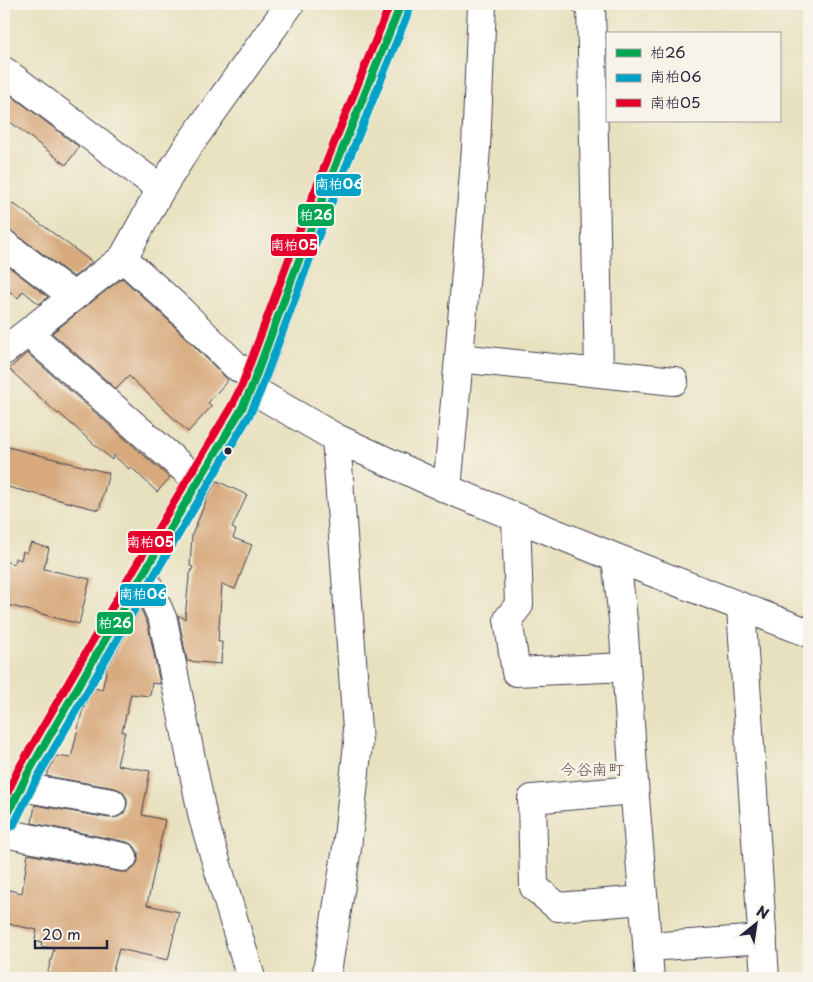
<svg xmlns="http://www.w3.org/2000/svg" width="813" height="982" font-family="'Playpen Sans','Klee One',sans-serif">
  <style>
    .building { fill: #d7a97c }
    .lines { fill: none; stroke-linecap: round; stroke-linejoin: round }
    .minor-casing { stroke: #403f4f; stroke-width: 30 }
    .tertiary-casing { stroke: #403f4f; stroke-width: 30 }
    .minor { stroke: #fff; stroke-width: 28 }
    .tertiary { stroke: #fff; stroke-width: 28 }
    .bus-1-casing { stroke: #f7f3e8; stroke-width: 11 }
    .bus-2-casing { stroke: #f7f3e8; stroke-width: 11 }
    .bus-3-casing { stroke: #f7f3e8; stroke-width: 11 }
    .bus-1 { stroke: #00a651; stroke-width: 8 }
    .bus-2 { stroke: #02a2c7; stroke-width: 8 }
    .bus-3 { stroke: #e4002b; stroke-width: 8 }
    .bus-dot { fill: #22223b; stroke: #f7f3e8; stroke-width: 2 }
    .labels { text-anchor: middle; stroke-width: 5; stroke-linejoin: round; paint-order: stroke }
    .neighbourhood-label { font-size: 16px; fill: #615152; stroke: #f7f3e8 }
    .line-badge { stroke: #f7f3e8; stroke-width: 2 }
    .badge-label { font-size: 14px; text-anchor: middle; font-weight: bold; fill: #fff }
  </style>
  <rect width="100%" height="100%" fill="#f7f3e8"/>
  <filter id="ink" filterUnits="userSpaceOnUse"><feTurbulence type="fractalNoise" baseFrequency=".02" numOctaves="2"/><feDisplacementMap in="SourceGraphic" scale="10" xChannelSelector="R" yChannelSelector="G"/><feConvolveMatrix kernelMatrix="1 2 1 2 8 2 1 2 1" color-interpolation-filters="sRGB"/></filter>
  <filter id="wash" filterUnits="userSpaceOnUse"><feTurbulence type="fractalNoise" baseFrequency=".0096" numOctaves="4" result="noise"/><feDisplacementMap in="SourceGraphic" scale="20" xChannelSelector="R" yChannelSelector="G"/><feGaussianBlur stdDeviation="1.12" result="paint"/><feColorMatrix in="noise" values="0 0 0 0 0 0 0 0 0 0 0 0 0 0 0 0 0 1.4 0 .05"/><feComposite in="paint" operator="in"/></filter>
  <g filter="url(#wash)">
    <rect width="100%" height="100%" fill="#e8e1c0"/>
    <g id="blocks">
      <path class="building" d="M 4,90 L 79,147 L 66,165 L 4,117 Z
        M 4,198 L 13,205 L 14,204 L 92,262 L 74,277 L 13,232 L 4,229 Z
        M 4,263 L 48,297 L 39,304 L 23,291 L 18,298 L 4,287 Z
        M 122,278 L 169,321 L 228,380 L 208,403 L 212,406 L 188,432 L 129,376 L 116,389 L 52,333 Z
        M 27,353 L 170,478 L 157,492 L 131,467 L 129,469 L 113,455 L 112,460 L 59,413 L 58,414 L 9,369 Z
        M 4,446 L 109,473 L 99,510 L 4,486 Z
        M 217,481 L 247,495 L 232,528 L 236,530 L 233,538 L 252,545 L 235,589 L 222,584 L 218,642 L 222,642 L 221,664 L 187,661 L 178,615 L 185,619 L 189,577 L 193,567 L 190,566 L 192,535 L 208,496 Z
        M 31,543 L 49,548 L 44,569 L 90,579 L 79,624 L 4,604 L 4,561 L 14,564 L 15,558 L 21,560 L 23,551 L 27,553 Z
        M 141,609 L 148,625 L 160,684 L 152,683 L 150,696 L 131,694 L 122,732 L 125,732 L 117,765 L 150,771 L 142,815 L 165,820 L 147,905 L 179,912 L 168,960 L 119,949 L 111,978 L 46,978 L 54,949 L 41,946 L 42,942 L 35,940 L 37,930 L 4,923 L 4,889 L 22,893 L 28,854 L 120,872 L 128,872 L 134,868 L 138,861 L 138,852 L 134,846 L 127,842 L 32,823 L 35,805 L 109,818 L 118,817 L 124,813 L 127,805 L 127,798 L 122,791 L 115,788 L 46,776 L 56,756 L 71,758 L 82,712 L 95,688 L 102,690 L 107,668 Z"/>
    </g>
  </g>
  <g filter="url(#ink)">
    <use href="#blocks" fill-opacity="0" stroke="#403f4f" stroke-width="1"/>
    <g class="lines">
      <g class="minor-casing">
        <path id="minor" d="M 587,4 L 591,5 L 599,372
          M 4,71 L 161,189
          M 4,244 L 73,296
          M 123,258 L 180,310 L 236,366 L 255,378
          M 28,333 L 198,481
          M 4,351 L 123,258 L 161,189 L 186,149 L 290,4
          M 459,358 L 674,381
          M 251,389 L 336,438 L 447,489 L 616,558 L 809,633
          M 447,489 L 459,358 L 476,148 L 482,4
          M 516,518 L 519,605 L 508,619 L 516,672 L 626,667
          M 616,558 L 623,620 L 635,798 L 650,978
          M 143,574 L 163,620 L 203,818 L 251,978
          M 741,607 L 765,978
          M 21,787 L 112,803
          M 634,790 L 532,799 L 534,887 L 558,907 L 643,900
          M 4,833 L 123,857
          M 647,947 L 763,939
          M 326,978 L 347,848 L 358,743 L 336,438"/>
      </g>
      <g class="tertiary-casing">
        <path id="tertiary" d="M 4,822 L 27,775 L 143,574 L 241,410 L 251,389 L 315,217 L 401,4"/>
      </g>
      <use href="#minor" class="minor"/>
      <use href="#tertiary" class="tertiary"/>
      <g class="bus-1-casing">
        <path id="bus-1" d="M 4,822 L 27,775 L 143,574 L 241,410 L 251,389 L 315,217 L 401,4"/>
      </g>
      <g class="bus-2-casing">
        <path id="bus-2" d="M 13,826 L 36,780 L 152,579 L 250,414 L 260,392 L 324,221 L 410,8"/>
      </g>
      <g class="bus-3-casing">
        <path id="bus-3" d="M 4,800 L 18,770 L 134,569 L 232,405 L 242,385 L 306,213 L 390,4"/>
      </g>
      <use href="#bus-1" class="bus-1"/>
      <use href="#bus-2" class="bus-2"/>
      <use href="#bus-3" class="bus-3"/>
    </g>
  </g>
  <circle class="bus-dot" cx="228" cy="451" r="4.5"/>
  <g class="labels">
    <g class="neighbourhood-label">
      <text x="592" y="775">今谷南町</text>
    </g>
  </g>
  <g class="line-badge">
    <rect x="315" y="173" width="47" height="24" rx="5" fill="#02a2c7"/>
    <rect x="297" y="203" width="38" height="24" rx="5" fill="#00a651"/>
    <rect x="270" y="233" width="48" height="24" rx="5" fill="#e4002b"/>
    <rect x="127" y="530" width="47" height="24" rx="5" fill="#e4002b"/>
    <rect x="119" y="583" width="48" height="24" rx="5" fill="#02a2c7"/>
    <rect x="96" y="611" width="38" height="24" rx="5" fill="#00a651"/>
  </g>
  <g class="badge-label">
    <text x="339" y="189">南柏06</text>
    <text x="316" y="220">柏26</text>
    <text x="294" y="250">南柏05</text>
    <text x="150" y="547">南柏05</text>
    <text x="143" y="599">南柏06</text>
    <text x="115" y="628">柏26</text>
  </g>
  <rect width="813" height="982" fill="none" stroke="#f7f3e8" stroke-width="20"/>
  <rect x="606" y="32" width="175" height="90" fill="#f7f3e8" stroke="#a29fa3"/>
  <rect x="616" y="49" width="25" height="8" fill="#00a651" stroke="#a29fa3"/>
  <text x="650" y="58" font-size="15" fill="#22223b">柏26</text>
  <rect x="616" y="74" width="25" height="8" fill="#02a2c7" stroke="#a29fa3"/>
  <text x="650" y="82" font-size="15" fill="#22223b">南柏06</text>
  <rect x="616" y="99" width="25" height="8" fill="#e4002b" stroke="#a29fa3"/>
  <text x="650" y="108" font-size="15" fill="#22223b">南柏05</text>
  <g transform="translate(756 924) rotate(30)" stroke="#f7f3e8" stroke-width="4" paint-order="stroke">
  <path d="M0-4L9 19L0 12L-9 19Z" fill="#22223b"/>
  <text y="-8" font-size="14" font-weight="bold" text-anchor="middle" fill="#22223b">N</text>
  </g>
  <path d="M35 940v8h72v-8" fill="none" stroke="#22223b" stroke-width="2.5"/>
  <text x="42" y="940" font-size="15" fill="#22223b" stroke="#f7f3e8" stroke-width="4" paint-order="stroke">20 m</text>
</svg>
